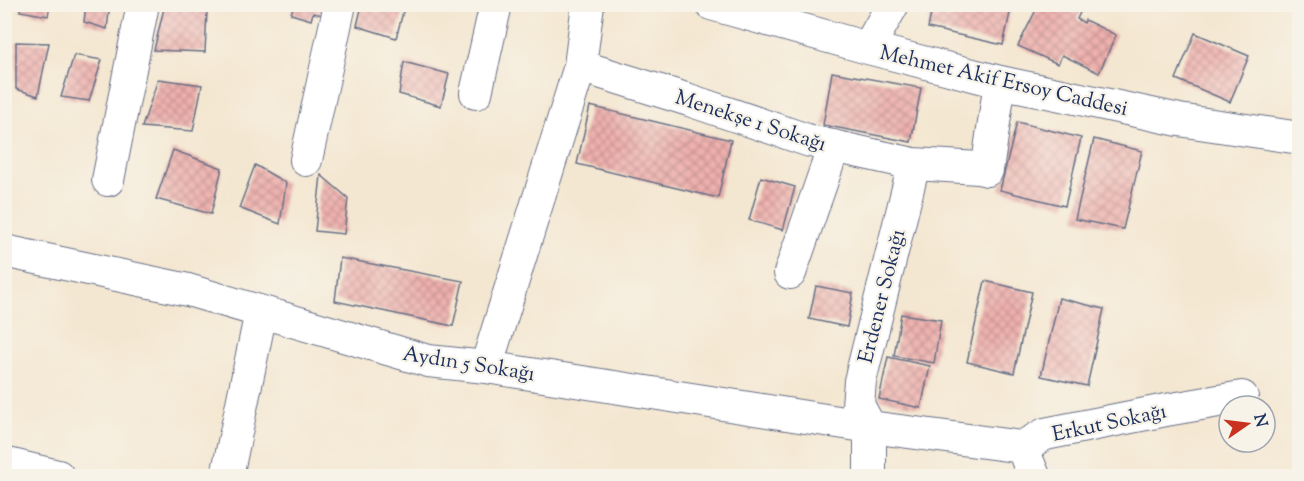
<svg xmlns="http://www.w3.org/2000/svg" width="1304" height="481" font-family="'Sorts Mill Goudy',serif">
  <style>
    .building { fill: url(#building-cross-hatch) }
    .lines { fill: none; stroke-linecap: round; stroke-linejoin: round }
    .minor-casing { stroke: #676f86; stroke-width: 34 }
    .minor { stroke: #fff; stroke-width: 32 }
    .labels { text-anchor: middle; stroke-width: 4.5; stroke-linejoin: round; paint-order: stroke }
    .street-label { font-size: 21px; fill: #1b2f5e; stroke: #f7f3e8 }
  </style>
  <defs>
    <pattern id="building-cross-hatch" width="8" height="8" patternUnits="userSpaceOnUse" patternTransform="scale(1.5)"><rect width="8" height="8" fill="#efb1ad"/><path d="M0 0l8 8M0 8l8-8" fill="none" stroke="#c19090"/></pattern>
  </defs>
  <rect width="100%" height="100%" fill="#f7f3e8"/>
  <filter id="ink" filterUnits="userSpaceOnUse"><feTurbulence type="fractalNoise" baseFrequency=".0167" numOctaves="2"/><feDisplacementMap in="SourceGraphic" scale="12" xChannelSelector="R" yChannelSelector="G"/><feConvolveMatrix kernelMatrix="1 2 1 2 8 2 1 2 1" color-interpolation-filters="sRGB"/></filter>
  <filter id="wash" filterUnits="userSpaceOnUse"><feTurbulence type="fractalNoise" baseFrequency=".008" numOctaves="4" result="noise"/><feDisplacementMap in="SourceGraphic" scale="24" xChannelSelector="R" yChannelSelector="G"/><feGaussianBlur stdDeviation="1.35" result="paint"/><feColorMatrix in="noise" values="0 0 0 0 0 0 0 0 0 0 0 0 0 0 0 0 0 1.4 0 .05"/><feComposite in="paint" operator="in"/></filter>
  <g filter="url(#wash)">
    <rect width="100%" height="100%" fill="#f4e7d1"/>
    <g id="blocks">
      <path class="building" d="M 21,4 L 50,4 L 48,16 L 20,11 Z
        M 86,4 L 110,4 L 107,29 L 84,22 Z
        M 165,4 L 191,4 L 207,11 L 205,52 L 154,50 Z
        M 294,4 L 326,4 L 323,15 L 313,13 L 311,20 L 291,14 Z
        M 933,4 L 1012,4 L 1003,45 L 928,28 Z
        M 1039,4 L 1084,4 L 1077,19 L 1084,23 L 1085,20 L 1116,35 L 1099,73 L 1062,55 L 1058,64 L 1018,46 Z
        M 362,5 L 405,5 L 396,38 L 357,26 Z
        M 1195,33 L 1249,56 L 1230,102 L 1176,79 Z
        M 16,42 L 49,43 L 38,96 L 16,89 Z
        M 74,55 L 102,60 L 89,101 L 61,97 Z
        M 404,62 L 449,74 L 441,106 L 399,94 Z
        M 832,72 L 921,88 L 911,142 L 823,125 Z
        M 158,79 L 202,85 L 193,131 L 142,127 Z
        M 590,106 L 731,140 L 718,198 L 577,164 Z
        M 1017,122 L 1081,138 L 1065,206 L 1000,190 Z
        M 1094,139 L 1142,151 L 1123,229 L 1075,219 Z
        M 173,150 L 222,168 L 211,214 L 156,199 Z
        M 255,165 L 286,183 L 280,224 L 239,208 Z
        M 321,175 L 348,198 L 344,234 L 315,231 Z
        M 761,177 L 795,187 L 783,230 L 749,220 Z
        M 340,258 L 463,281 L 453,326 L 335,301 Z
        M 985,281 L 1032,292 L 1014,373 L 967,362 Z
        M 816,286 L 853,293 L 847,327 L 809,319 Z
        M 1059,298 L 1104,309 L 1087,386 L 1041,376 Z
        M 901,314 L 941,320 L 934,363 L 894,356 Z
        M 888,357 L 930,366 L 921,408 L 879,399 Z"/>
    </g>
  </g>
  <g filter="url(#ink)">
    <use href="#blocks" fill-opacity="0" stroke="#676f86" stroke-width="1.5"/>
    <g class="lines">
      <g class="minor-casing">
        <path id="minor" d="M 588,4 L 580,66 L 689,100 L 810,141 L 914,164 L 979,168 L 987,170 L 1000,82
          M 711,4 L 868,48 L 1000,82 L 1179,120 L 1300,138
          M 868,48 L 893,4
          M 476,93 L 496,4
          M 306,160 L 340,4
          M 108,180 L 143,4
          M 4,251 L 188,290 L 428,361 L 486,367 L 870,427 L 1022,447 L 1045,434 L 1166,410 L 1242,397
          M 790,273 L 834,146
          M 486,367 L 580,66
          M 870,427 L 858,405 L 860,381 L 914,164
          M 1022,447 L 1034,476
          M 4,463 L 58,476
          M 227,476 L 261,312
          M 870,476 L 870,427"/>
      </g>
      <use href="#minor" class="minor"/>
    </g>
  </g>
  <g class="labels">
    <g class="street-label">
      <text transform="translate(1004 80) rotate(13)" y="7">Mehmet Akif Ersoy Caddesi</text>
      <text transform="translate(751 120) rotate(18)" y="7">Menekşe 1 Sokağı</text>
      <text transform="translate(881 296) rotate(-76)" y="7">Erdener Sokağı</text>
      <text transform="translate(469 363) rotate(9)" y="7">Aydın 5 Sokağı</text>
      <text transform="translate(1109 422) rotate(-12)" y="7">Erkut Sokağı</text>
    </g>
  </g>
  <rect width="1304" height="481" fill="none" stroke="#f7f3e8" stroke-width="24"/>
  <g transform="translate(1247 424) rotate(76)"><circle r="28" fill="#f7f3e8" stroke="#9fa5b1" stroke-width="1.5"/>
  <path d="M0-4.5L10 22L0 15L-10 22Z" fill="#c8321e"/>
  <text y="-9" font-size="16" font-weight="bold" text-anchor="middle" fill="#1b2f5e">N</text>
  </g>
</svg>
